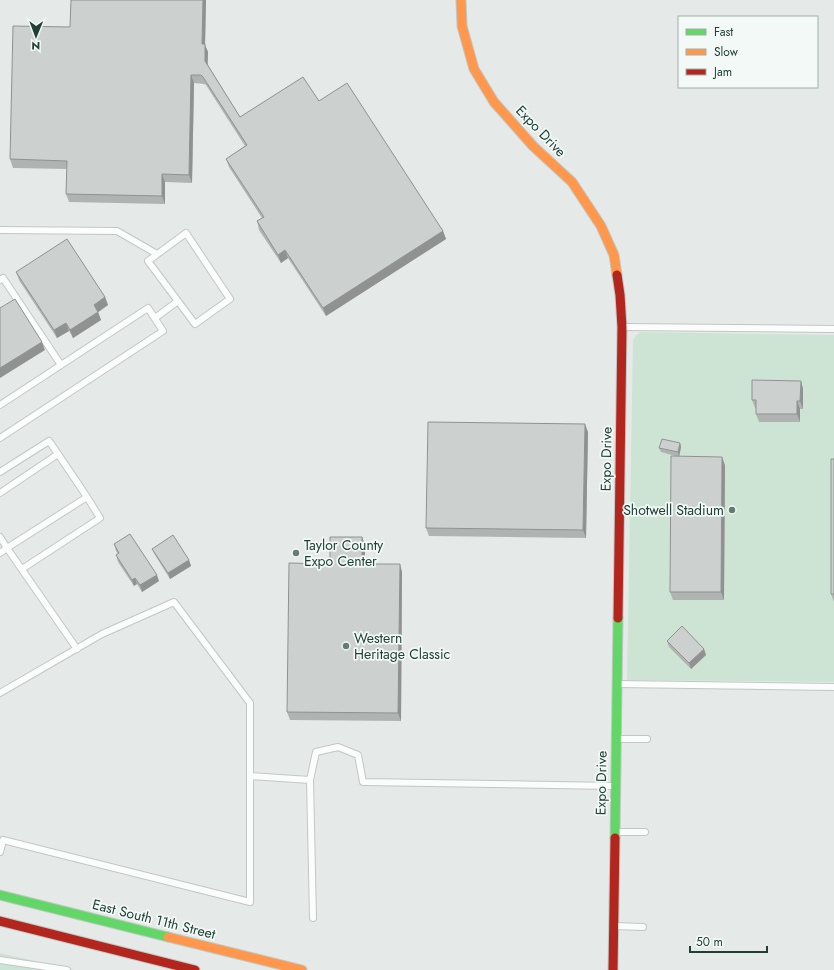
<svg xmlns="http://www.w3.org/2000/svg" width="834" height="970" font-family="Jost,sans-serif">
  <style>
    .green { fill: #cde4d4 }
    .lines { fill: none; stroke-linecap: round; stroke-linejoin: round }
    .lane-casing { stroke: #c2c7c5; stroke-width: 8 }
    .fast-casing { stroke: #c0c8c5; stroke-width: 11 }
    .slow-casing { stroke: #c0c8c5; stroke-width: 11 }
    .jam-casing { stroke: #c0c8c5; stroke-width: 11 }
    .lane { stroke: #fbfcfc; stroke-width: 6 }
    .fast { stroke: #63d668; stroke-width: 9 }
    .slow { stroke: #ff974d; stroke-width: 9 }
    .jam { stroke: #b3261e; stroke-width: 9 }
    .wall { fill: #afb4b2 }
    .shaded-wall { fill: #8f9291 }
    .building { fill: #ccd1cf; stroke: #8f9291 }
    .poi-dot { fill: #657c75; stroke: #f3f9f6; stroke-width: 1.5 }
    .labels { text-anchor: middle; stroke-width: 3.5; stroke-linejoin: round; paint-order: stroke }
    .street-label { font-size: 14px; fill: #204037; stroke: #f3f9f6 }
    .poi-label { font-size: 14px; fill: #204037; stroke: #f3f9f6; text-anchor: start }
  </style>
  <rect width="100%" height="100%" fill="#e5eae8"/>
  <path class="green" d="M 640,332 L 834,335 L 834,682 L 627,680 L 633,341 L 635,336 Z
    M 0,953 L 75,970 L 0,970 Z"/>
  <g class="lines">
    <g class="lane-casing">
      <path id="lane" d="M 0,230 L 117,231 L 157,254
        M 186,233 L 230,299 L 195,324 L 148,261 Z
        M 0,280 L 3,278 L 61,365
        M 155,318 L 178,301
        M 624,327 L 834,329
        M 0,405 L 148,308 L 163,331 L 0,438
        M 0,472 L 49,441 L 58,454
        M 0,493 L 58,454 L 87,497 L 7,548 L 77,649
        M 0,537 L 7,548 L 0,553
        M 22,569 L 100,518 L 87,497
        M 618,684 L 834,687
        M 0,693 L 102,634 L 174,602 L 250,703 L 250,902 L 3,840 L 0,852
        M 619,739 L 647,739
        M 250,776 L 310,780 L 316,752 L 338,747 L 358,755 L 363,782 L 614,786
        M 310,780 L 313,918
        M 617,832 L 645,832
        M 615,926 L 643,927
        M 0,960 L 67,970"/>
    </g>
    <g class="fast-casing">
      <path id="fast" d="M 615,838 L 618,618
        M 0,895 L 168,937"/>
    </g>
    <g class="slow-casing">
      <path id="slow" d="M 461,0 L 462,26 L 474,69 L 494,102 L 533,146 L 572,182 L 601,226 L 614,255 L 617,275
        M 168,937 L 302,970"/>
    </g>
    <g class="jam-casing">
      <path id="jam" d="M 617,275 L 620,295 L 622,327 L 618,618
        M 0,921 L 195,970
        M 613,970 L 615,838"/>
    </g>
    <use href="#lane" class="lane"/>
    <use href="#fast" class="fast"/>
    <use href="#slow" class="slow"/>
    <use href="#jam" class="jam"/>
  </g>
  <path class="wall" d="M 71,0 L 206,0 L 205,45 L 208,52 L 208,65 L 240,117 L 319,101 L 443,231 L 446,239 L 326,316 L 288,258 L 281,263 L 259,230 L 257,221 L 262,218 L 229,167 L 226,159 L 245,146 L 206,85 L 204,84 L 194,83 L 192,183 L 165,182 L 165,204 L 69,202 L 66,194 L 67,169 L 13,168 L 10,159 L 70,27 Z
    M 16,272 L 105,297 L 108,305 L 98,312 L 101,320 L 73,338 L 69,331 L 57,338 L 19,280 Z
    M 801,381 L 803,389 L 803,409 L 800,409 L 800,422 L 759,422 L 756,414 L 756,408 L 755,408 L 752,400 Z
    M 588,432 L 586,538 L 429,536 L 426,528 Z
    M 680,443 L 681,447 L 679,457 L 725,465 L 724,600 L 673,600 L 670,592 L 679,457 L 661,452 L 659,448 Z
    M 834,459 L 834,602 L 831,594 Z
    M 362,537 L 365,545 L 365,564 L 402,572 L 401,721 L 290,720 L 287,712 L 330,564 Z
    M 114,544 L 159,581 L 142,592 L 137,584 L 134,586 L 118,562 L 116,555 L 118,554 L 116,551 Z
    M 152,549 L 189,560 L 191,566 L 170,579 L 155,555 Z
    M 667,641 L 704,649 L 706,655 L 691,669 L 669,647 Z"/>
  <path class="shaded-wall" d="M 203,0 L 206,0 L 205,45 L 208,52 L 207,69 L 205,61 L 202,44 Z
    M 191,75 L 194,83 L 192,183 L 189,175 Z
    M 162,174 L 165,182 L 165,204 L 162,196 Z
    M 443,231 L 446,239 L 326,316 L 323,308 Z
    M 285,250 L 288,258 L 281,263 L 278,255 Z
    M 105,297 L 108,305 L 97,313 L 94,305 Z
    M 98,312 L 101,320 L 73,338 L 70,330 Z
    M 66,323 L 69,331 L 57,338 L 54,330 Z
    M 42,342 L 45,350 L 0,378 L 0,368 Z
    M 801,381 L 803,389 L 803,409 L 800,401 Z
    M 797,401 L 800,409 L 800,422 L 797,414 Z
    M 585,424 L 588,432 L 586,538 L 583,530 Z
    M 680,443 L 681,447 L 679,457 L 678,452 Z
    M 722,457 L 725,465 L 724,600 L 721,592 Z
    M 362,537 L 365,545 L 365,572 L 362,564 Z
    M 189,560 L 191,566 L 170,579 L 168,573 Z
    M 400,564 L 402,572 L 401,721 L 398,713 Z
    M 157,575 L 159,581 L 142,592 L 140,585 Z
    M 135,578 L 137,584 L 134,586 L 132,580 Z
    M 704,649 L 706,655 L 691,669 L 689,663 Z"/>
  <path class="building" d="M 71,0 L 203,0 L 202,44 L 205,44 L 205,61 L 240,117 L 303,77 L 319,101 L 347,83 L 443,231 L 323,308 L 285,250 L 278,255 L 257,221 L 264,217 L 226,159 L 247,145 L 203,77 L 201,75 L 191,75 L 189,175 L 162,174 L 162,196 L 66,194 L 67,161 L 10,159 L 13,26 L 70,27 Z
    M 67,239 L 105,297 L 94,305 L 98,312 L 70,330 L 66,323 L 54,330 L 16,272 Z
    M 15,299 L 42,342 L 0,368 L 0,308 Z
    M 752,380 L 801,381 L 800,401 L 797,401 L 797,414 L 756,414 L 756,400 L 752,400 Z
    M 428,422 L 585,424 L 583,530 L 426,528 Z
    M 662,439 L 680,443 L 678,452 L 659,448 Z
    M 671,456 L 722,457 L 721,592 L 670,592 Z
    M 831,459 L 834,459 L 834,594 L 831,594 Z
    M 130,534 L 157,575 L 140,585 L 135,578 L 132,580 L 116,555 L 119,553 L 114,544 Z
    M 173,535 L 189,560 L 168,573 L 152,549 Z
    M 330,537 L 362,537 L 362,564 L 400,564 L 398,713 L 287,712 L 289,563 L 330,564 Z
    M 682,626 L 704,649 L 689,663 L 667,641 Z"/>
  <g class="poi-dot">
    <circle cx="732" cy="510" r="4"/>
    <circle cx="296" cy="553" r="4"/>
    <circle cx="346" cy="646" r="4"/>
  </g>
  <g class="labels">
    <g class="street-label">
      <text transform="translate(541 131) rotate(46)" y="5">Expo Drive</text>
      <text transform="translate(606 459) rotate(-89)" y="5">Expo Drive</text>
      <text transform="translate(601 783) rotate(-89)" y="5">Expo Drive</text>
      <text transform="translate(154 919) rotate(14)" y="5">East South 11th Street</text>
    </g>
    <g class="poi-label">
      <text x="724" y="515" text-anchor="end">Shotwell Stadium</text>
      <text x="304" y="550">Taylor County<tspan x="304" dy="16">Expo Center</tspan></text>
      <text x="354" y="643">Western<tspan x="354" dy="16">Heritage Classic</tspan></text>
    </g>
  </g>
  <rect x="678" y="16" width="140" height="72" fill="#f3f9f6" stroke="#9fafaa"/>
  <rect x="686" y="29" width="20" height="6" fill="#63d668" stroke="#9fafaa"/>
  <text x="714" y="36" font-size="12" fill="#204037">Fast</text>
  <rect x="686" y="49" width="20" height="6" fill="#ff974d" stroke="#9fafaa"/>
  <text x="714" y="56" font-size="12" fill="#204037">Slow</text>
  <rect x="686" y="69" width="20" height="6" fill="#b3261e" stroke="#9fafaa"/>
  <text x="714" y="76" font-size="12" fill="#204037">Jam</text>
  <g transform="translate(36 36) rotate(181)" stroke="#f3f9f6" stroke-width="3" paint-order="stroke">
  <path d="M0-3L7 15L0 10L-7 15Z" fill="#204037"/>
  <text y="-6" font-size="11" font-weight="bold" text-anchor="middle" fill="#204037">N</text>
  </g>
  <path d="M690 946v6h77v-6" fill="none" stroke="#204037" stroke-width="2"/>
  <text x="696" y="946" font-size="12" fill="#204037" stroke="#f3f9f6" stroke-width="3" paint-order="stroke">50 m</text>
</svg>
